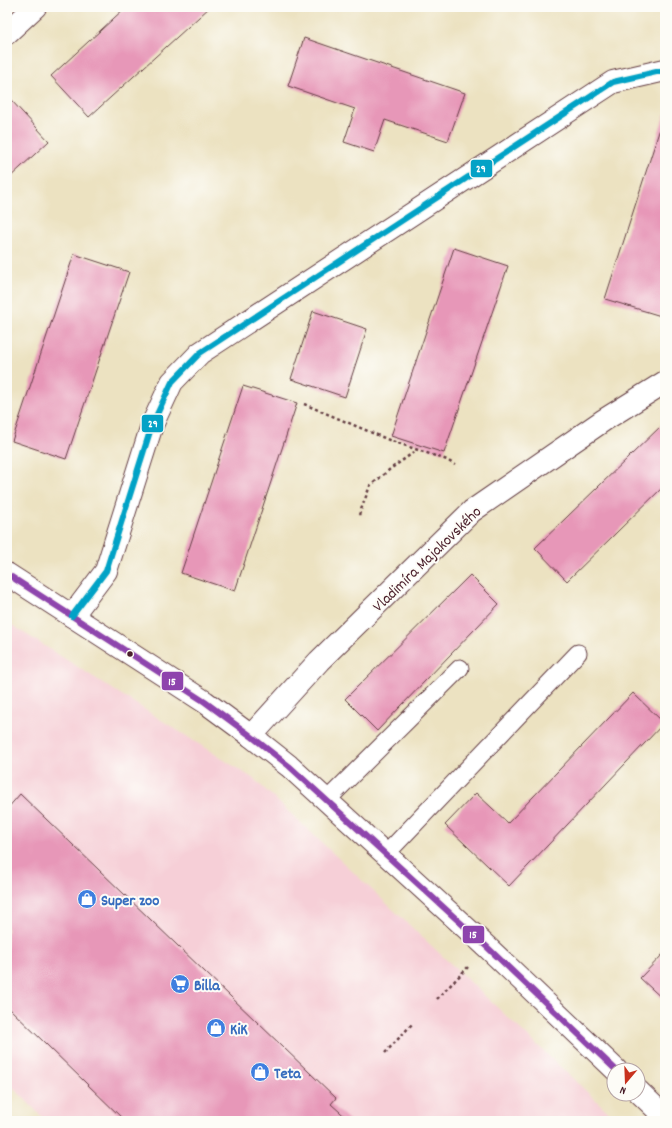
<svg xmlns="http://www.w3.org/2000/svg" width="672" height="1128" font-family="Dekko,sans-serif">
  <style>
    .built { fill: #f6cfd7 }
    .building { fill: #e797b8 }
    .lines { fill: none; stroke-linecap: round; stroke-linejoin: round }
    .service-casing { stroke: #623c42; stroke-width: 19 }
    .minor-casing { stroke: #623c42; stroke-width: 24 }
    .tertiary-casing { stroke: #623c42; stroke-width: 24 }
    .path { stroke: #623c42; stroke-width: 2.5; stroke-dasharray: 3 3; stroke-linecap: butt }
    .service { stroke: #fff; stroke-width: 17 }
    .minor { stroke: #fff; stroke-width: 22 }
    .tertiary { stroke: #fff; stroke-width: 22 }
    .bus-1-casing { stroke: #fdfcf7; stroke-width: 9 }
    .bus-2-casing { stroke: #fdfcf7; stroke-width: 9 }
    .bus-1 { stroke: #8e44ad; stroke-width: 6 }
    .bus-2 { stroke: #04a2c6; stroke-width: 6 }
    .bus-dot { fill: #4a1f2b; stroke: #fdfcf7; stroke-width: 1.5 }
    .labels { text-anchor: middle; stroke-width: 4; stroke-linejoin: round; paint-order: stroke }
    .street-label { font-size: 16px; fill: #4a1f2b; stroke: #fdfcf7 }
    .shop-label { font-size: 16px; font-weight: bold; fill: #366cbe; stroke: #fdfcf7; text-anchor: start }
    .line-badge { stroke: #fdfcf7; stroke-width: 1.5 }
    .badge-label { font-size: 11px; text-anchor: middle; font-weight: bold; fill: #fff }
  </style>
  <rect width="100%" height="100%" fill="#fdfcf7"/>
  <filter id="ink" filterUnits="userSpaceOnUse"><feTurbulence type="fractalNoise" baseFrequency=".025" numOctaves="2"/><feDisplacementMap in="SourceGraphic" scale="8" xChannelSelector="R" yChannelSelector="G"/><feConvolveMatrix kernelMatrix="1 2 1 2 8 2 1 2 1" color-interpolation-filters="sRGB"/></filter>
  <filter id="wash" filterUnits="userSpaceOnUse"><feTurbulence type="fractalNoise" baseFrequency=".012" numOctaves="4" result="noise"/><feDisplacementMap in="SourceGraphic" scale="16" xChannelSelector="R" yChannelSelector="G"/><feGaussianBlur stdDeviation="0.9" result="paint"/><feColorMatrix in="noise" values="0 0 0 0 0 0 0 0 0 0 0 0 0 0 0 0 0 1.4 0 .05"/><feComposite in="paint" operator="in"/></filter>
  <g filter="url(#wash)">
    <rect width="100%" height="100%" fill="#ece2c1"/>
    <path class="built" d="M 7,622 L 254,779 L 618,1121 L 46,1121 L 7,1081 Z"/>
    <g id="blocks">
      <path class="building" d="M 126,7 L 210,7 L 89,117 L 51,76 Z
        M 304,38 L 465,93 L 448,141 L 385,120 L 374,152 L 344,142 L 355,109 L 288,86 Z
        M 11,100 L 49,141 L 7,180 L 7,103 Z
        M 665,113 L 665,302 L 661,316 L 605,299 Z
        M 454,248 L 508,266 L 444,453 L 391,436 Z
        M 74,254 L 129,272 L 66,459 L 12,441 Z
        M 313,311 L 367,329 L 345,397 L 291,379 Z
        M 243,386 L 297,403 L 235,591 L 181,573 Z
        M 662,425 L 665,428 L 665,485 L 567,581 L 535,548 Z
        M 470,575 L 499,604 L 377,731 L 345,699 Z
        M 633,693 L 664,723 L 509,886 L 445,825 L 476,793 L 508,823 Z
        M 20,794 L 336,1098 L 331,1104 L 350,1121 L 125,1121 L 7,1006 L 7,809 Z
        M 665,952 L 665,1001 L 640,978 Z"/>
    </g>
  </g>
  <g filter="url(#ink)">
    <use href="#blocks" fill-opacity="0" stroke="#623c42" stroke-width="1"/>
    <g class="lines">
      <g class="service-casing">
        <path id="service" d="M 327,800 L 460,668
          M 386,854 L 578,653"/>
      </g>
      <g class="minor-casing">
        <path id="minor" d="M 7,33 L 35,7
          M 72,616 L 106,571 L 152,425 L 172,382 L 200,353 L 613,82 L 665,70
          M 251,736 L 319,661 L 472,511 L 604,420 L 665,382"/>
      </g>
      <g class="tertiary-casing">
        <path id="tertiary" d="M 7,574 L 205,702 L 251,736 L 289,766 L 487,947 L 616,1070
          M 638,1091 L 665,1117"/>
      </g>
      <path class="path" d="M 304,404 L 389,440 L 447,460 L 455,465
        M 359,515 L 370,486 L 389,470 L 417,450
        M 437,999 L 468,967
        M 385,1053 L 413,1023"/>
      <use href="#service" class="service"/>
      <use href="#minor" class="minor"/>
      <use href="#tertiary" class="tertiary"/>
      <g class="bus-1-casing">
        <path id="bus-1" d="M 7,574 L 205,702 L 251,736 L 289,766 L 487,947 L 616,1070"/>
      </g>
      <g class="bus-2-casing">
        <path id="bus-2" d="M 72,616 L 106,571 L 152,425 L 172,382 L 200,353 L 613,82 L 665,70"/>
      </g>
      <use href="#bus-1" class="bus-1"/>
      <use href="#bus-2" class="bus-2"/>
    </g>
  </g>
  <defs>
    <g id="shop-disc" transform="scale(1)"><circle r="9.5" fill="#3f7fe0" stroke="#fdfcf7"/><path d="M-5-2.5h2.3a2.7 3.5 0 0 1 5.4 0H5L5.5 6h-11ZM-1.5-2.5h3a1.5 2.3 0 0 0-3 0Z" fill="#fff"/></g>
    <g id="supermarket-disc" transform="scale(1)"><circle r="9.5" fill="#3f7fe0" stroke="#fdfcf7"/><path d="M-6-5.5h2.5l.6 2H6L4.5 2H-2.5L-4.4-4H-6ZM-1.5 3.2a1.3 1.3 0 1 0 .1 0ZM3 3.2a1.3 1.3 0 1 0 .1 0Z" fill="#fff"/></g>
  </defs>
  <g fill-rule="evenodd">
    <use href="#shop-disc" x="87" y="899"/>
    <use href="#supermarket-disc" x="180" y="984"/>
    <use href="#shop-disc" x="216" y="1028"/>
    <use href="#shop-disc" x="260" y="1072"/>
  </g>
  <circle class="bus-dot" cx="130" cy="654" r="3.5"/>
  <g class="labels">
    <g class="street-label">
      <text transform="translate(426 558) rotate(-44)" y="6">Vladimíra Majakovského</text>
    </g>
    <g class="shop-label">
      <text x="101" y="905">Super zoo</text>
      <text x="194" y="990">Billa</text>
      <text x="230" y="1034">KiK</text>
      <text x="274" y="1078">Teta</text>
    </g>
  </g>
  <g class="line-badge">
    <rect x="470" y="159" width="23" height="19" rx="4" fill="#04a2c6"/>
    <rect x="141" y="414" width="23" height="19" rx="4" fill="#04a2c6"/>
    <rect x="161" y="671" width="23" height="20" rx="4" fill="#8e44ad"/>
    <rect x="462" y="925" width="23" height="19" rx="4" fill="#8e44ad"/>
  </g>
  <g class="badge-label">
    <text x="481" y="172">29</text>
    <text x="153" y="427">29</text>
    <text x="172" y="685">15</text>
    <text x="473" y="938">15</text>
  </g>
  <rect width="672" height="1128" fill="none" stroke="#fdfcf7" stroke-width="24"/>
  <g transform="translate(626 1082) rotate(199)"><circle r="19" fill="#fdfcf7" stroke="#b5a4a5"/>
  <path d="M0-3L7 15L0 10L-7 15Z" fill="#c8321e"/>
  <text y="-6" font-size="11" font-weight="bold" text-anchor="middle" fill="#4a1f2b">N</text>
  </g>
</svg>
